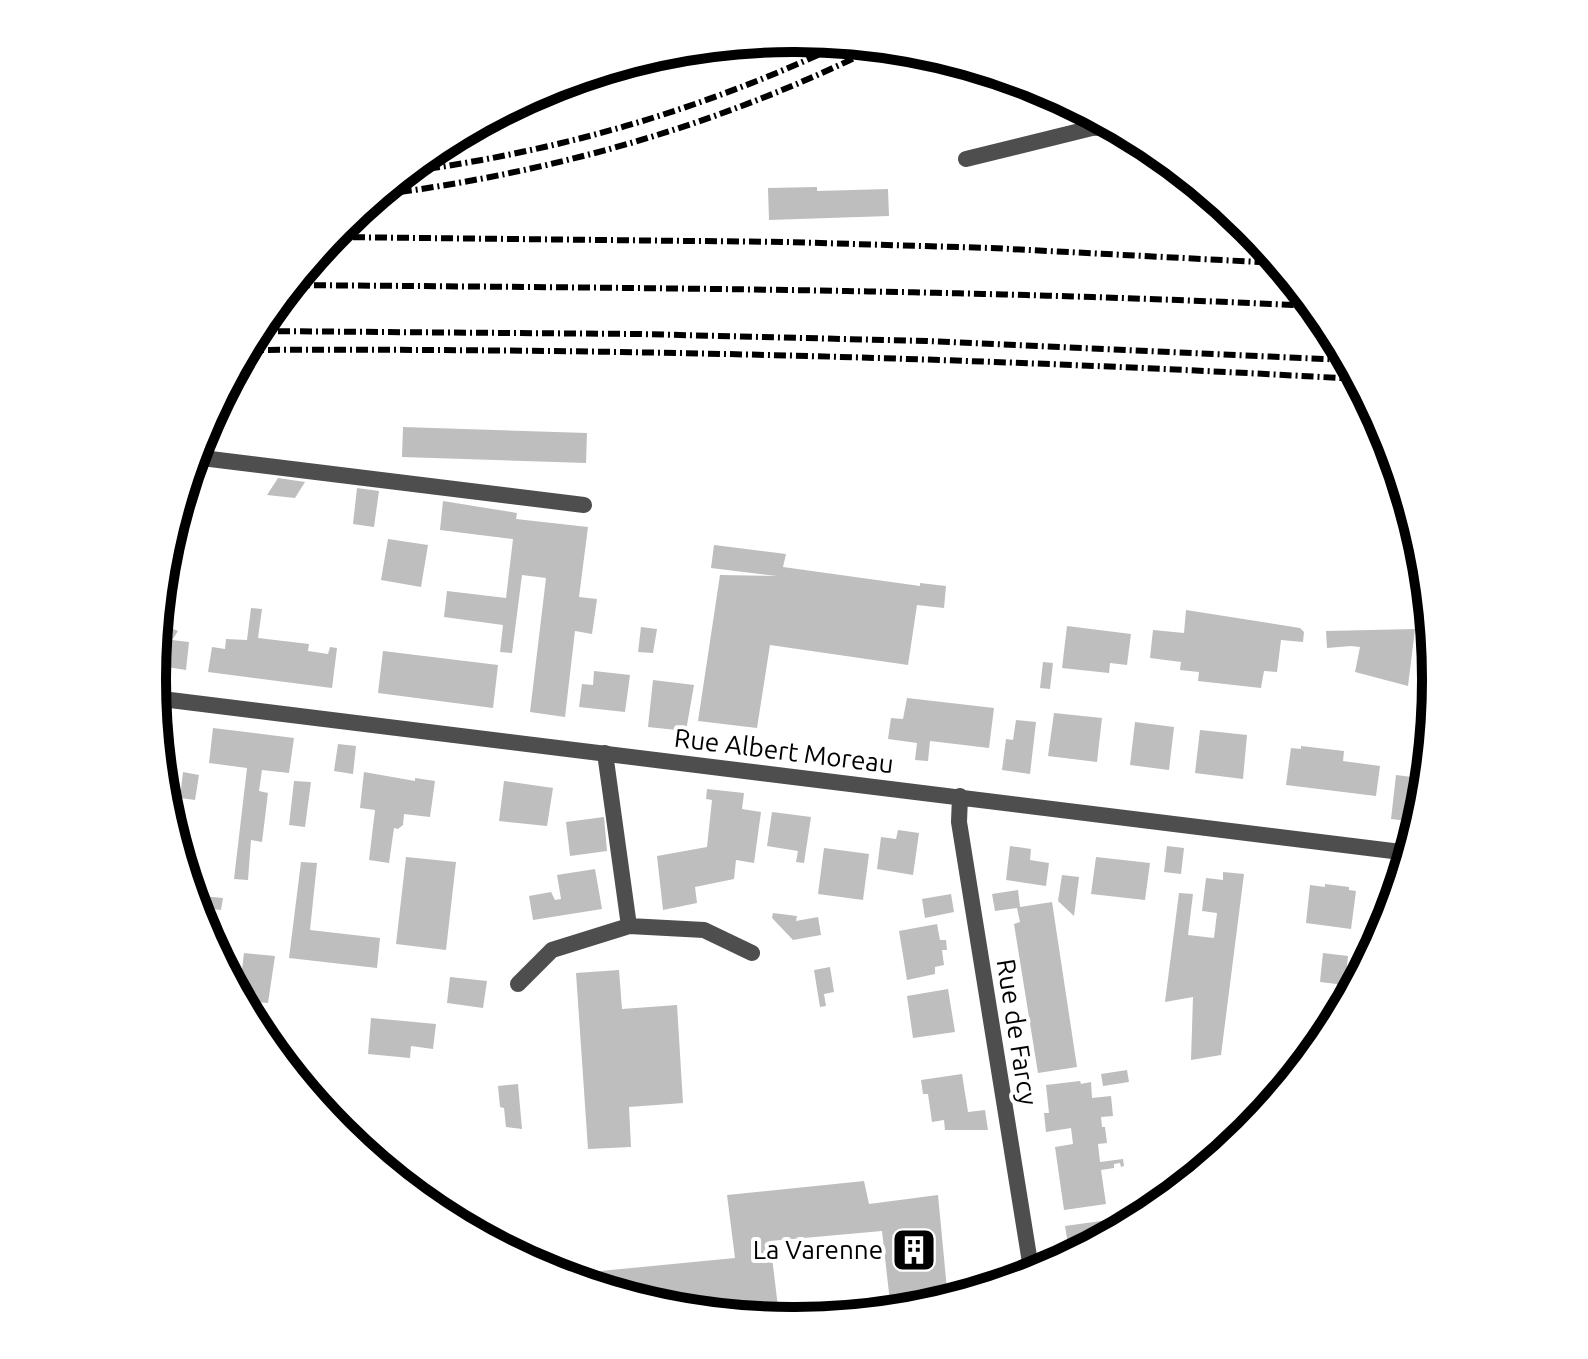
<svg xmlns="http://www.w3.org/2000/svg" width="1588" height="1359" font-family="Ubuntu,sans-serif">
  <style>
    .building { fill: #bebebe }
    .lines { fill: none; stroke-linecap: round; stroke-linejoin: round }
    .lane { stroke: #4e4e4e; stroke-width: 16 }
    .street { stroke: #4e4e4e; stroke-width: 16 }
    .rail { stroke: #000; stroke-width: 6; stroke-dasharray: 12 4 2 4; stroke-linecap: butt }
    .labels { text-anchor: middle; stroke-width: 8; stroke-linejoin: round; paint-order: stroke }
    .street-label { font-size: 26px; fill: #000; stroke: #fff }
    .poi-label { font-size: 26px; fill: #000; stroke: #fff; text-anchor: end }
    .rim { fill: none; stroke: #000; stroke-width: 10 }
  </style>
  <rect width="100%" height="100%" fill="#fff"/>
  <path class="building" d="M 817,187 L 817,191 L 888,189 L 889,216 L 769,220 L 768,188 Z
    M 403,427 L 587,433 L 586,463 L 402,457 Z
    M 278,478 L 305,482 L 295,498 L 267,495 Z
    M 357,488 L 379,491 L 374,527 L 353,524 Z
    M 443,501 L 517,513 L 516,519 L 588,527 L 579,597 L 597,599 L 592,634 L 575,631 L 565,717 L 530,712 L 546,578 L 522,575 L 512,653 L 500,652 L 503,625 L 444,617 L 447,591 L 506,598 L 513,539 L 440,530 Z
    M 388,539 L 428,545 L 421,587 L 381,580 Z
    M 714,545 L 786,554 L 783,567 L 920,586 L 920,583 L 946,586 L 944,608 L 917,605 L 908,665 L 770,645 L 757,728 L 698,721 L 720,575 L 777,576 L 711,568 Z
    M 251,608 L 262,609 L 258,638 L 309,644 L 308,651 L 328,654 L 330,647 L 337,648 L 332,688 L 208,672 L 212,647 L 225,649 L 226,639 L 247,640 Z
    M 1186,610 L 1300,628 L 1304,632 L 1303,642 L 1281,640 L 1277,672 L 1264,671 L 1261,688 L 1198,681 L 1199,672 L 1180,670 L 1181,662 L 1150,658 L 1153,630 L 1184,633 Z
    M 158,623 L 178,631 L 172,640 L 189,642 L 186,670 L 154,665 Z
    M 1067,626 L 1131,634 L 1127,665 L 1110,663 L 1109,673 L 1062,668 Z
    M 641,627 L 657,629 L 653,653 L 638,652 Z
    M 1415,629 L 1408,686 L 1355,672 L 1360,647 L 1351,646 L 1327,648 L 1326,631 Z
    M 383,651 L 498,665 L 493,708 L 378,693 Z
    M 1043,662 L 1053,663 L 1050,689 L 1040,688 Z
    M 594,671 L 630,675 L 625,712 L 579,707 L 582,684 L 593,685 Z
    M 653,680 L 694,685 L 686,731 L 648,727 Z
    M 907,698 L 994,708 L 989,748 L 930,741 L 928,761 L 915,760 L 917,743 L 888,739 L 891,718 L 903,719 Z
    M 1054,713 L 1102,718 L 1097,762 L 1048,756 Z
    M 1016,720 L 1036,722 L 1030,774 L 1002,770 L 1006,739 L 1013,740 Z
    M 1135,722 L 1174,727 L 1169,770 L 1130,765 Z
    M 213,728 L 294,738 L 289,773 L 262,770 L 259,791 L 268,793 L 262,842 L 251,840 L 248,880 L 234,879 L 247,768 L 209,763 Z
    M 1200,730 L 1247,735 L 1243,779 L 1195,773 Z
    M 338,744 L 356,746 L 353,774 L 334,771 Z
    M 1301,746 L 1344,751 L 1343,761 L 1380,766 L 1376,796 L 1286,785 L 1291,748 L 1301,749 Z
    M 1422,762 L 1427,762 L 1423,805 L 1418,822 L 1391,819 L 1396,775 L 1420,778 Z
    M 183,772 L 199,775 L 195,800 L 180,798 Z
    M 364,772 L 415,781 L 415,778 L 435,781 L 430,817 L 404,814 L 403,825 L 398,829 L 394,828 L 389,863 L 369,860 L 375,810 L 360,808 Z
    M 294,781 L 311,782 L 305,827 L 289,825 Z
    M 504,781 L 553,788 L 547,826 L 499,821 Z
    M 707,789 L 744,793 L 742,809 L 761,812 L 754,863 L 736,860 L 734,879 L 695,887 L 697,903 L 663,910 L 657,856 L 707,847 L 712,800 L 706,799 Z
    M 772,812 L 811,817 L 804,863 L 796,862 L 798,851 L 767,846 Z
    M 604,817 L 607,851 L 570,856 L 566,822 Z
    M 898,830 L 919,833 L 913,875 L 877,869 L 881,837 L 896,839 Z
    M 1010,846 L 1031,849 L 1030,860 L 1049,863 L 1046,886 L 1006,880 Z
    M 1167,846 L 1184,848 L 1181,874 L 1164,872 Z
    M 824,848 L 869,854 L 863,900 L 818,894 Z
    M 406,857 L 456,862 L 446,950 L 396,944 Z
    M 1096,857 L 1150,863 L 1145,900 L 1091,894 Z
    M 301,862 L 317,863 L 310,930 L 380,938 L 377,968 L 289,958 Z
    M 595,869 L 602,909 L 533,920 L 529,896 L 551,892 L 555,900 L 561,899 L 557,875 Z
    M 1223,872 L 1244,874 L 1221,1055 L 1191,1060 L 1193,997 L 1165,1002 L 1179,893 L 1193,894 L 1188,935 L 1214,938 L 1217,913 L 1202,911 L 1206,878 L 1223,880 Z
    M 1062,875 L 1079,877 L 1074,916 L 1058,901 Z
    M 1325,884 L 1349,887 L 1349,890 L 1356,891 L 1351,929 L 1306,923 L 1310,885 L 1325,887 Z
    M 1018,890 L 1020,907 L 1052,902 L 1077,1067 L 1038,1073 L 1014,924 L 1020,922 L 1017,908 L 995,911 L 992,894 Z
    M 951,894 L 954,912 L 925,918 L 922,899 Z
    M 192,895 L 223,898 L 221,910 L 204,908 L 202,926 Z
    M 773,913 L 797,916 L 796,921 L 818,917 L 821,935 L 793,940 L 772,918 Z
    M 937,924 L 940,940 L 946,940 L 947,950 L 942,950 L 944,965 L 935,967 L 935,974 L 907,980 L 899,931 Z
    M 244,953 L 275,956 L 268,1003 L 242,1001 L 239,995 Z
    M 1323,953 L 1348,956 L 1345,985 L 1320,982 Z
    M 830,967 L 834,992 L 824,994 L 826,1006 L 820,1007 L 814,970 Z
    M 619,970 L 622,1009 L 677,1005 L 683,1103 L 629,1107 L 631,1147 L 588,1149 L 576,973 Z
    M 450,977 L 487,981 L 483,1008 L 447,1003 Z
    M 948,989 L 955,1032 L 913,1038 L 907,996 Z
    M 371,1018 L 436,1024 L 433,1049 L 411,1046 L 410,1058 L 368,1054 Z
    M 1127,1070 L 1129,1082 L 1103,1086 L 1101,1074 Z
    M 962,1074 L 968,1112 L 985,1110 L 988,1130 L 945,1130 L 944,1120 L 932,1122 L 928,1094 L 923,1094 L 921,1080 Z
    M 1080,1081 L 1081,1084 L 1091,1082 L 1092,1098 L 1111,1096 L 1113,1116 L 1101,1117 L 1102,1127 L 1105,1127 L 1107,1143 L 1098,1144 L 1100,1162 L 1123,1159 L 1124,1166 L 1121,1167 L 1120,1163 L 1114,1164 L 1114,1168 L 1101,1170 L 1106,1204 L 1064,1210 L 1055,1147 L 1073,1144 L 1071,1128 L 1046,1132 L 1044,1113 L 1049,1113 L 1046,1085 Z
    M 518,1084 L 522,1129 L 506,1127 L 504,1108 L 500,1107 L 498,1086 Z
    M 383,1159 L 397,1161 L 397,1180 L 383,1168 Z
    M 864,1181 L 869,1204 L 938,1195 L 948,1300 L 919,1309 L 891,1311 L 882,1231 L 770,1241 L 779,1315 L 753,1317 L 668,1309 L 559,1275 L 735,1258 L 727,1195 Z
    M 1101,1221 L 1104,1238 L 1070,1256 L 1065,1226 Z"/>
  <g class="lines">
    <path class="lane" d="M 966,159 L 1092,128 L 1114,127
      M 194,457 L 584,505
      M 629,926 L 704,930 L 752,953
      M 518,984 L 552,950 L 629,926 L 605,753"/>
    <path class="street" d="M 154,698 L 1409,853
      M 960,796 L 959,822 L 1032,1275"/>
    <path class="rail" d="M 406,172 C 561,151 702,110 844,43
      M 378,195 C 552,173 721,125 879,46
      M 331,237 L 785,242 L 991,248 L 1278,263
      M 292,285 C 632,288 973,289 1313,306
      M 256,331 L 639,334 L 927,341 L 1347,360
      M 246,350 C 617,348 988,358 1357,379"/>
  </g>
  <defs>
    <g id="building-square" transform="scale(2.3)"><rect x="-9" y="-9" width="18" height="18" rx="4" fill="#000" stroke="#fff"/><path d="M-4-6H4V6H1V3H-1V6H-4ZM-2.5-4.3h1.7v1.8h-1.7ZM.8-4.3h1.7v1.8H.8ZM-2.5-1h1.7V.8h-1.7ZM.8-1h1.7V.8H.8Z" fill="#fff"/></g>
  </defs>
  <g fill-rule="evenodd">
    <use href="#building-square" x="914" y="1250"/>
  </g>
  <g class="labels">
    <g class="street-label">
      <text transform="translate(784 751) rotate(7)" y="9">Rue Albert Moreau</text>
      <text transform="translate(1017 1032) rotate(81)" y="9">Rue de Farcy</text>
    </g>
    <g class="poi-label">
      <text x="883" y="1259">La Varenne</text>
    </g>
  </g>
  <path d="M0 0H1588V1359H0ZM793 52H795A627 627 0 0 1 1422 679V680A627 627 0 0 1 795 1307H793A627 627 0 0 1 166 680V679A627 627 0 0 1 793 52Z" fill="#fff" fill-rule="evenodd"/>
  <path class="rim" d="M793 52H795A627 627 0 0 1 1422 679V680A627 627 0 0 1 795 1307H793A627 627 0 0 1 166 680V679A627 627 0 0 1 793 52Z"/>
</svg>
